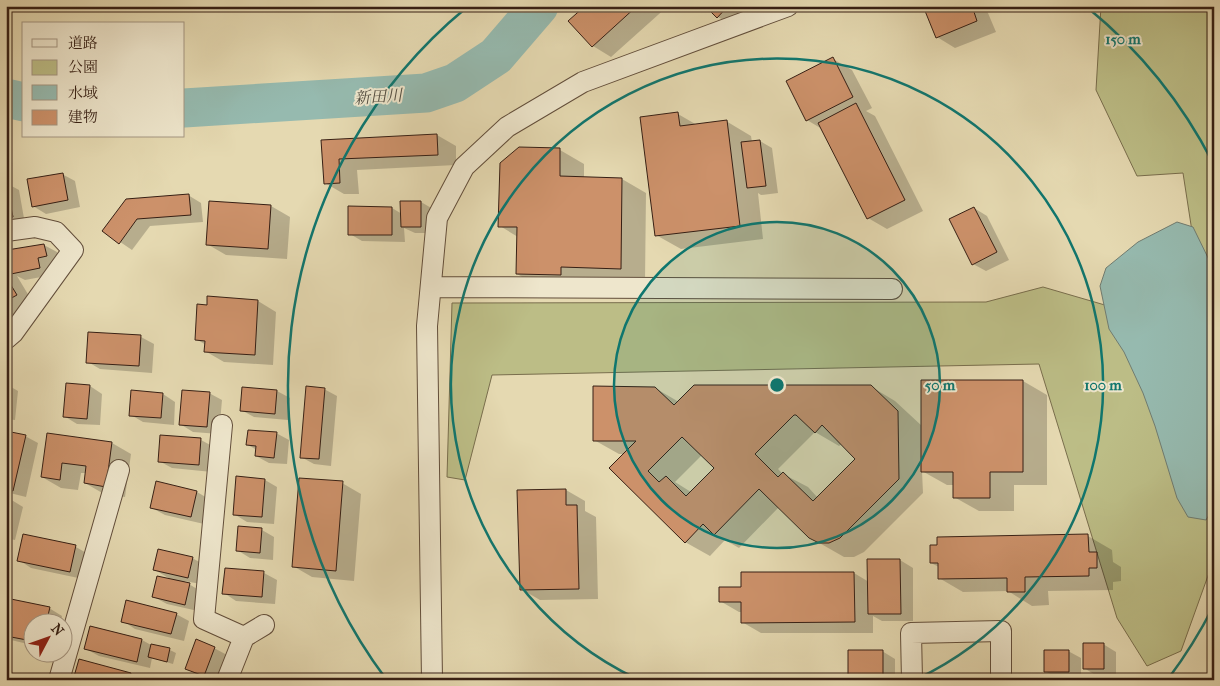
<svg xmlns="http://www.w3.org/2000/svg" width="1220" height="686" font-family="'IM FELL French Canon','Noto Serif JP',serif">
  <style>
    .green { fill: #bcbd86; stroke: #796e4d }
    .water { fill: #96baaf; stroke: #707c71 }
    .shadow { fill: #0003; fill-rule: evenodd }
    .lines { fill: none; stroke-linecap: round; stroke-linejoin: round }
    .river { stroke: #96baaf; stroke-width: 39 }
    .building { fill: #cc916a; stroke: #361f14; fill-rule: evenodd }
    .street-casing { stroke: #624e3b; stroke-width: 22 }
    .street { stroke: #eee6cc; stroke-width: 20 }
    .ring { fill: none; stroke: #0f766e; stroke-width: 2.5 }
    .labels { text-anchor: middle; stroke-width: 4; stroke-linejoin: round; paint-order: stroke }
    .water-label { font-size: 16px; font-style: italic; fill: #534e42; stroke: #eee6cc }
    .centre { fill: #0f766e; stroke: #eee6cc; stroke-width: 2.5 }
    .ring-label { font-size: 15px; text-anchor: middle; font-weight: bold; fill: #0f766e; stroke: #eee6cc; stroke-width: 4; stroke-linejoin: round; paint-order: stroke }
  </style>
  <rect width="100%" height="100%" fill="#e5d9b1"/>
  <filter id="stains"><feTurbulence type="fractalNoise" baseFrequency=".004" numOctaves="4"/><feColorMatrix values="0 0 0 0 .2 0 0 0 0 .09 0 0 0 0 .02 0 0 0 .5 -.17"/></filter>
  <radialGradient id="worn" r=".72"><stop offset=".6" stop-color="#630" stop-opacity="0"/><stop offset="1" stop-color="#630" stop-opacity=".3"/></radialGradient>
  <path class="green" d="M 1101,6 L 1214,6 L 1214,374 L 1183,173 L 1137,176 L 1096,90 Z
    M 1043,287 L 1122,310 L 1214,526 L 1214,559 L 1181,651 L 1147,666 L 1117,618 L 1039,364 L 492,375 L 465,480 L 447,477 L 452,303 L 986,302 Z"/>
  <path class="water" d="M 1177,222 L 1193,227 L 1214,270 L 1214,506 L 1206,520 L 1188,517 L 1177,498 L 1155,426 L 1143,393 L 1124,352 L 1109,329 L 1100,286 L 1106,268 L 1138,242 Z"/>
  <path class="shadow" d="M 587,6 L 668,6 L 611,57 L 593,46 Z
    M 707,6 L 742,6 L 745,9 L 730,24 L 718,17 Z
    M 924,6 L 985,6 L 996,32 L 955,48 L 937,37 Z
    M 833,59 L 852,70 L 872,108 L 866,111 L 875,116 L 923,211 L 887,229 L 868,218 L 822,129 L 807,120 Z
    M 678,114 L 697,125 L 726,121 L 751,136 L 752,142 L 760,141 L 772,148 L 778,193 L 761,195 L 758,193 L 763,239 L 681,249 L 656,235 Z
    M 437,135 L 456,146 L 456,165 L 357,170 L 359,194 L 344,194 L 325,183 L 323,141 Z
    M 560,150 L 584,164 L 584,178 L 622,179 L 646,193 L 645,282 L 542,288 L 517,274 L 518,237 L 500,226 Z
    M 62,174 L 75,181 L 80,207 L 46,214 L 33,206 Z
    M 6,183 L 19,190 L 25,224 L 6,227 Z
    M 188,195 L 201,203 L 203,222 L 150,226 L 132,250 L 104,231 Z
    M 421,202 L 433,209 L 433,233 L 415,233 L 404,228 L 405,242 L 362,241 L 350,234 L 392,208 L 402,214 Z
    M 271,206 L 290,217 L 287,259 L 226,255 L 207,244 Z
    M 974,208 L 987,216 L 1009,260 L 986,271 L 973,264 Z
    M 44,245 L 57,252 L 59,263 L 50,265 L 52,275 L 25,280 L 17,276 L 35,306 L 6,341 L 6,266 L 12,269 L 9,251 Z
    M 258,301 L 276,312 L 273,365 L 224,362 L 205,351 L 206,345 L 196,339 L 208,306 Z
    M 90,333 L 141,337 L 154,344 L 152,373 L 100,369 L 88,362 Z
    M 1023,381 L 1047,395 L 1047,485 L 1014,485 L 1014,511 L 979,511 L 954,497 L 954,485 L 947,485 L 922,471 L 923,493 L 864,552 L 854,557 L 844,557 L 809,537 L 779,507 L 739,548 L 725,540 L 710,556 L 685,542 L 624,454 L 619,454 L 594,440 L 655,388 L 679,402 L 870,386 L 895,401 L 922,426 ZM 815,432 L 839,446 L 842,444 L 857,459 L 818,498 L 808,487 L 783,474 L 778,469 ZM 702,455 L 716,468 L 691,492 L 675,482 Z
    M 6,384 L 18,391 L 15,420 L 6,419 Z
    M 90,386 L 102,394 L 100,425 L 77,424 L 64,416 Z
    M 324,389 L 337,396 L 331,466 L 314,464 L 301,457 Z
    M 277,391 L 290,398 L 288,420 L 254,417 L 241,410 Z
    M 209,393 L 222,400 L 219,434 L 193,432 L 180,424 Z
    M 163,394 L 175,402 L 174,425 L 143,422 L 131,415 Z
    M 276,433 L 289,440 L 287,464 L 269,463 L 256,456 L 257,450 L 248,445 Z
    M 48,434 L 112,443 L 131,454 L 125,497 L 104,494 L 85,483 L 86,473 L 81,473 L 78,490 L 61,488 L 42,477 Z
    M 25,436 L 38,443 L 26,497 L 6,492 L 6,439 L 10,440 Z
    M 161,436 L 201,440 L 214,447 L 212,472 L 172,468 L 159,461 Z
    M 265,480 L 277,487 L 274,524 L 247,522 L 234,514 Z
    M 342,483 L 361,494 L 354,581 L 312,577 L 293,566 Z
    M 566,490 L 585,501 L 585,511 L 596,517 L 598,599 L 540,600 L 521,589 Z
    M 197,492 L 209,499 L 204,524 L 165,515 L 152,508 Z
    M 6,498 L 10,499 L 23,507 L 15,540 L 6,538 Z
    M 262,530 L 274,537 L 273,560 L 250,558 L 237,550 Z
    M 24,535 L 76,547 L 88,554 L 83,579 L 31,568 L 19,560 Z
    M 1088,536 L 1112,550 L 1113,562 L 1121,567 L 1121,581 L 1113,582 L 1113,590 L 1048,591 L 1049,605 L 1032,606 L 1008,591 L 963,592 L 939,578 L 939,567 L 931,563 Z
    M 192,558 L 205,565 L 201,584 L 184,581 L 202,592 L 198,611 L 167,604 L 154,597 L 172,580 L 155,570 Z
    M 900,560 L 913,568 L 913,621 L 882,621 L 873,616 L 873,633 L 761,633 L 742,622 L 742,612 L 739,612 L 720,601 L 742,588 L 854,573 L 869,582 Z
    M 226,569 L 264,573 L 277,580 L 275,604 L 236,601 L 224,593 Z
    M 6,599 L 49,608 L 62,616 L 60,624 L 32,624 L 32,645 L 11,640 L 6,637 Z
    M 176,614 L 189,621 L 184,641 L 135,629 L 123,621 Z
    M 91,627 L 142,640 L 151,645 L 170,650 L 176,653 L 173,664 L 152,658 L 150,668 L 99,656 L 86,649 Z
    M 1103,644 L 1116,652 L 1116,676 L 1097,676 L 1084,668 Z
    M 214,648 L 227,655 L 217,680 L 210,680 L 199,676 L 186,668 Z
    M 882,651 L 895,659 L 895,680 L 855,680 L 849,676 Z
    M 1068,651 L 1081,658 L 1081,678 L 1058,678 L 1045,671 Z
    M 130,674 L 140,680 L 74,680 Z"/>
  <g class="lines">
    <path class="river" d="M 6,98 L 24,102
      M 184,108 L 426,93 L 455,83 L 496,56 L 539,6"/>
  </g>
  <path class="building" d="M 585,6 L 637,6 L 592,47 L 568,21 Z
    M 705,6 L 728,6 L 717,18 Z
    M 923,6 L 972,6 L 977,21 L 936,38 Z
    M 833,57 L 853,97 L 806,121 L 786,81 Z
    M 856,103 L 905,200 L 867,219 L 818,123 Z
    M 678,112 L 680,126 L 727,120 L 740,226 L 655,236 L 640,117 Z
    M 437,134 L 438,155 L 339,159 L 340,183 L 324,184 L 321,140 Z
    M 760,140 L 766,186 L 747,188 L 741,142 Z
    M 519,147 L 560,148 L 560,176 L 622,178 L 621,269 L 561,267 L 561,275 L 516,274 L 517,227 L 498,227 L 500,163 Z
    M 63,173 L 68,200 L 32,207 L 27,179 Z
    M 6,182 L 13,217 L 6,218 Z
    M 189,194 L 191,215 L 137,219 L 119,244 L 102,231 L 126,199 Z
    M 209,201 L 271,205 L 268,249 L 206,245 Z
    M 400,201 L 421,201 L 421,227 L 401,227 Z
    M 348,206 L 392,207 L 392,235 L 348,235 Z
    M 974,207 L 997,252 L 972,265 L 949,219 Z
    M 44,244 L 47,256 L 38,258 L 40,268 L 11,274 L 7,250 Z
    M 6,277 L 17,295 L 6,301 Z
    M 207,296 L 258,300 L 255,355 L 204,352 L 205,341 L 195,340 L 197,304 L 207,305 Z
    M 88,332 L 141,335 L 139,366 L 86,363 Z
    M 921,380 L 1023,380 L 1023,472 L 990,472 L 990,498 L 953,498 L 953,472 L 921,472 Z
    M 66,383 L 90,385 L 87,419 L 63,417 Z
    M 694,385 L 871,385 L 898,411 L 899,479 L 840,538 L 829,543 L 819,543 L 809,538 L 759,489 L 714,535 L 703,524 L 685,543 L 609,468 L 636,441 L 593,441 L 593,386 L 655,387 L 674,405 ZM 794,415 L 796,415 L 815,433 L 822,425 L 855,459 L 813,501 L 783,472 L 778,477 L 755,454 ZM 682,437 L 714,468 L 686,496 L 666,476 L 659,482 L 648,471 Z
    M 306,386 L 325,388 L 319,459 L 300,458 Z
    M 242,387 L 277,390 L 275,414 L 240,411 Z
    M 131,390 L 163,393 L 161,418 L 129,416 Z
    M 182,390 L 210,392 L 207,427 L 179,425 Z
    M 248,430 L 277,432 L 274,458 L 255,456 L 256,446 L 246,445 Z
    M 11,432 L 26,435 L 13,491 L 6,489 L 6,438 L 9,439 Z
    M 47,433 L 112,442 L 106,487 L 84,483 L 86,466 L 62,463 L 60,480 L 41,477 Z
    M 160,435 L 201,438 L 199,465 L 158,462 Z
    M 236,476 L 265,479 L 262,517 L 233,515 Z
    M 299,478 L 343,481 L 336,571 L 292,567 Z
    M 156,481 L 197,491 L 191,517 L 150,508 Z
    M 566,489 L 566,505 L 577,505 L 579,589 L 520,590 L 517,490 Z
    M 238,526 L 262,528 L 260,553 L 236,551 Z
    M 23,534 L 76,545 L 70,572 L 17,561 Z
    M 1088,534 L 1089,552 L 1097,552 L 1097,568 L 1089,568 L 1089,576 L 1025,577 L 1025,592 L 1007,592 L 1007,578 L 938,579 L 938,563 L 930,563 L 930,545 L 937,545 L 937,537 Z
    M 158,549 L 193,557 L 188,578 L 153,570 Z
    M 867,559 L 900,559 L 901,614 L 868,614 Z
    M 225,568 L 264,571 L 262,597 L 222,594 Z
    M 741,572 L 854,572 L 855,622 L 741,623 L 741,602 L 719,602 L 719,587 L 741,587 Z
    M 157,576 L 190,583 L 185,605 L 152,597 Z
    M 6,598 L 50,607 L 46,624 L 32,624 L 32,641 L 6,636 Z
    M 126,600 L 177,613 L 171,634 L 121,622 Z
    M 90,626 L 142,639 L 137,662 L 84,649 Z
    M 196,639 L 215,647 L 204,676 L 185,669 Z
    M 1083,643 L 1104,643 L 1104,669 L 1083,669 Z
    M 151,644 L 170,648 L 167,662 L 148,657 Z
    M 848,650 L 883,650 L 883,677 L 848,677 Z
    M 1044,650 L 1069,650 L 1069,672 L 1044,672 Z
    M 79,659 L 131,673 L 129,680 L 73,680 Z
    M 523,675 L 576,675 L 576,680 L 523,680 Z"/>
  <g class="lines">
    <g class="street-casing">
      <path id="street" d="M 6,231 L 35,227 L 56,232 L 73,250 L 13,333 L 6,339
        M 431,287 L 892,289
        M 222,425 L 204,619 L 244,637
        M 59,680 L 119,470
        M 227,680 L 244,637 L 264,625
        M 432,680 L 427,326 L 437,218 L 464,167 L 507,127 L 583,82 L 788,6
        M 912,680 L 911,633 L 1001,631 L 1001,680"/>
    </g>
    <use href="#street" class="street"/>
  </g>
  <circle cx="777" cy="385" r="163" fill="#0f766e" fill-opacity=".12"/>
  <g class="ring">
    <circle cx="777" cy="385" r="163"/>
    <path d="M637 679A326 326 0 1 1 917 679"/>
    <path d="M1213 607A489 489 0 0 1 1168 679M386 679A489 489 0 0 1 466 8M1088 8A489 489 0 0 1 1213 163"/>
  </g>
  <g class="labels">
    <g class="water-label">
      <text transform="translate(378 96) rotate(-4)" y="6">新田川</text>
    </g>
  </g>
  <circle cx="777" cy="385" r="8" class="centre"/>
  <g class="ring-label">
    <text x="1123" y="44">150 m</text>
    <text x="940" y="390">50 m</text>
    <text x="1103" y="390">100 m</text>
  </g>
  <rect width="1220" height="686" fill="none" stroke="#e5d9b1" stroke-width="25"/>
  <rect x="8" y="8" width="1205" height="671" fill="none" stroke="#361f14" stroke-width="2.5"/>
  <rect x="12" y="12" width="1195" height="661" fill="none" stroke="#361f14"/>
  <rect x="22" y="22" width="162" height="115" fill="#eee6cc" stroke="#a49682"/>
  <rect x="32" y="39" width="25" height="8" fill="#eee6cc" stroke="#a49682"/>
  <text x="68" y="48" font-size="15" fill="#361f14">道路</text>
  <rect x="32" y="60" width="25" height="15" fill="#bcbd86" stroke="#a49682"/>
  <text x="68" y="72" font-size="15" fill="#361f14">公園</text>
  <rect x="32" y="85" width="25" height="15" fill="#96baaf" stroke="#a49682"/>
  <text x="68" y="98" font-size="15" fill="#361f14">水域</text>
  <rect x="32" y="110" width="25" height="15" fill="#cc916a" stroke="#a49682"/>
  <text x="68" y="122" font-size="15" fill="#361f14">建物</text>
  <g transform="translate(48 638) rotate(49)"><circle r="24" fill="#eee6cc" stroke="#a49682"/>
  <path d="M0-4L9 19L0 12L-9 19Z" fill="#8f2418"/>
  <text y="-8" font-size="14" font-weight="bold" text-anchor="middle" fill="#361f14">N</text>
  </g>
  <rect width="100%" height="100%" filter="url(#stains)"/>
  <rect width="100%" height="100%" fill="url(#worn)"/>
</svg>
